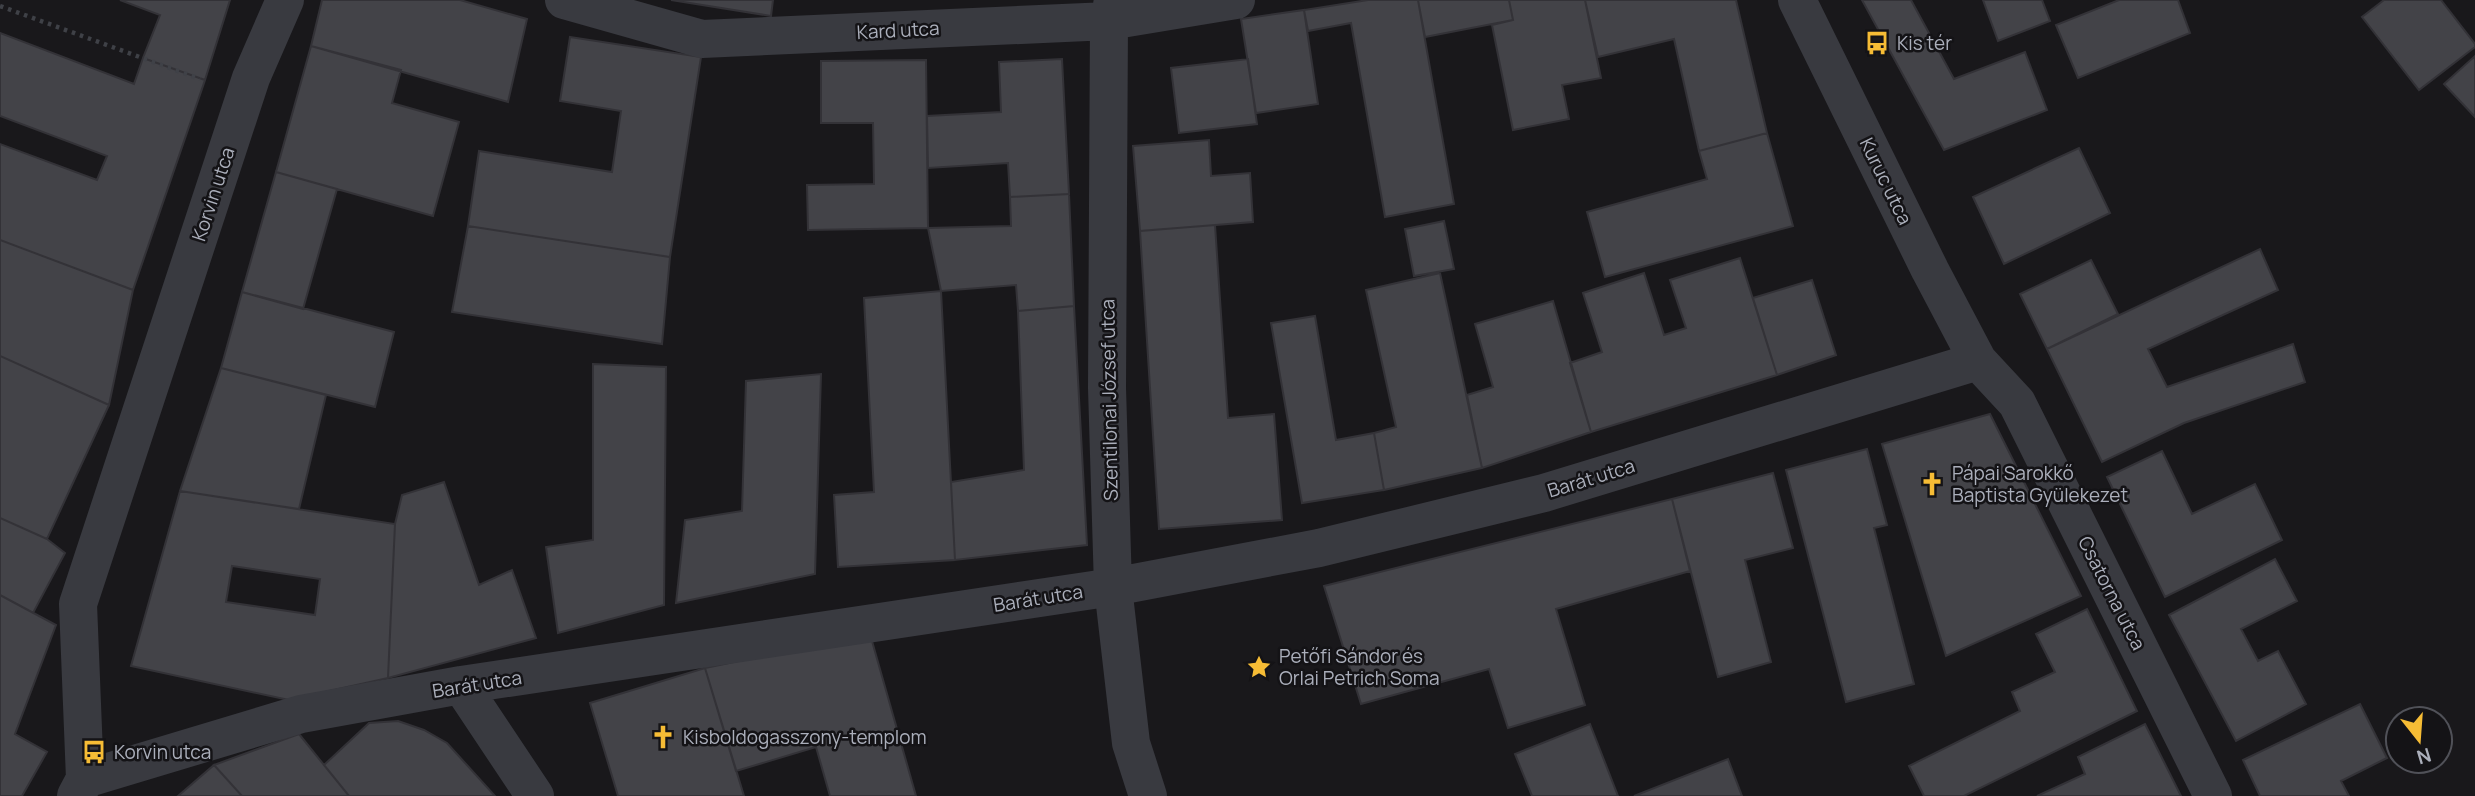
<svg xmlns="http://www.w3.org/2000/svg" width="2475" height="796" font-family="Manrope,sans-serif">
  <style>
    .building { fill: #434348; stroke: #333237; stroke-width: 2; fill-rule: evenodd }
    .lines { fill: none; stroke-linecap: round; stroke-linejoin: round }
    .path { stroke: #3f4147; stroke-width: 4.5; stroke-dasharray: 3.5 5; stroke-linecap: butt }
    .minor { stroke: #393a40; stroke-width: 38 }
    .labels { text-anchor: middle; stroke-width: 5; stroke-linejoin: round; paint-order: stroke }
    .street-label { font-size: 19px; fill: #abafbb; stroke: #141316 }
    .poi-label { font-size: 19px; fill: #abafbb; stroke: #141316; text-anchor: start }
  </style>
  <rect width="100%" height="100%" fill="#19181b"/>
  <path class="building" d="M 120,0 L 230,0 L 205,80 L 143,58 L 160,15 Z
    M 322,0 L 460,0 L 527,19 L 508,102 L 311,46 Z
    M 671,0 L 773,0 L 771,16 Z
    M 1368,0 L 1418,0 L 1454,204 L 1385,217 L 1351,23 L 1308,31 L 1304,10 Z
    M 1418,0 L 1509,0 L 1513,20 L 1425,37 Z
    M 1509,0 L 1585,0 L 1601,78 L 1562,85 L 1569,119 L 1513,130 L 1492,25 L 1513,20 Z
    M 1585,0 L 1736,0 L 1767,133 L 1699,151 L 1674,39 L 1598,57 Z
    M 1862,0 L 1911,0 L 1954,79 L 2025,52 L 2047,110 L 1944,150 Z
    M 1983,0 L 2042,0 L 2050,21 L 1998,41 Z
    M 2119,0 L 2178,0 L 2190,33 L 2078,78 L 2056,25 Z
    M 2384,0 L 2441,0 L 2475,44 L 2475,47 L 2419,90 L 2362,17 Z
    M 1304,10 L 1318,104 L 1256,113 L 1241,19 Z
    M 0,33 L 134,84 L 143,58 L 205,80 L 133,290 L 0,240 L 0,144 L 97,180 L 107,156 L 0,116 Z
    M 570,37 L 701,57 L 670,257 L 468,226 L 479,151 L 612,172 L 621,111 L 560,101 Z
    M 311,46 L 401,70 L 392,103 L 459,122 L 433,216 L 276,172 Z
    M 2475,56 L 2475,117 L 2444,84 Z
    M 1062,59 L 1069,194 L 1010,197 L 1008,163 L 928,168 L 927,116 L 1001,112 L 999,62 Z
    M 1248,59 L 1257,124 L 1179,133 L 1171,68 Z
    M 926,60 L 928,228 L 808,230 L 807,185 L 874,184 L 873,123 L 821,123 L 821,61 Z
    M 1767,133 L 1793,226 L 1605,277 L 1587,212 L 1707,179 L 1699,151 Z
    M 1209,140 L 1211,176 L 1250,173 L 1253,222 L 1140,231 L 1133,146 Z
    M 2079,148 L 2110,213 L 2004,264 L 1973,197 Z
    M 276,172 L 337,189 L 303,309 L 242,292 Z
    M 1069,194 L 1074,306 L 1018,311 L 1016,285 L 941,291 L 928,228 L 1011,226 L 1010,197 Z
    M 1444,221 L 1454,269 L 1414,276 L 1405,229 Z
    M 1215,225 L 1228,418 L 1274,414 L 1282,520 L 1159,529 L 1140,231 Z
    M 468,226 L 670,257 L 662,344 L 452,312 Z
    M 0,240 L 133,290 L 109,405 L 0,356 Z
    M 2260,249 L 2278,290 L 2148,349 L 2167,387 L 2293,344 L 2305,382 L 2184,423 L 2102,462 L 2047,349 Z
    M 1740,258 L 1777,375 L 1591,432 L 1570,363 L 1602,352 L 1583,293 L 1644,273 L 1664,335 L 1686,328 L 1670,280 Z
    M 2091,260 L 2118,314 L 2047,349 L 2020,294 Z
    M 1440,273 L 1482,468 L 1384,490 L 1374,433 L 1396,427 L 1366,290 Z
    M 1812,280 L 1836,355 L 1777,375 L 1753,298 Z
    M 941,291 L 955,560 L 838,567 L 834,495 L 874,492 L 864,298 Z
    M 242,292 L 394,332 L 375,407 L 221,368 Z
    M 1553,301 L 1591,432 L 1482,468 L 1467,395 L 1493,387 L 1475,324 Z
    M 1074,306 L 1087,545 L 955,560 L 951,482 L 1024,470 L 1018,311 Z
    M 1315,316 L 1336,440 L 1374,433 L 1384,490 L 1302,503 L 1271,323 Z
    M 0,356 L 109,405 L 47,539 L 0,518 Z
    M 593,364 L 666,367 L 664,605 L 558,633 L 546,547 L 593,540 Z
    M 221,368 L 326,395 L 299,509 L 180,491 Z
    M 821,374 L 815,574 L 676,603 L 685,520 L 742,511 L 746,381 Z
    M 1990,414 L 2081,596 L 1946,656 L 1882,444 Z
    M 1867,449 L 1887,525 L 1874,528 L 1914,684 L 1846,702 L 1786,470 Z
    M 2162,451 L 2192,514 L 2255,484 L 2282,540 L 2165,597 L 2107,477 Z
    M 1773,473 L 1793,548 L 1745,560 L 1771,662 L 1718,677 L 1672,499 Z
    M 444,482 L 479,585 L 512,570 L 536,638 L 388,678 L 395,524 L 402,495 Z
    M 180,491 L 395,524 L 388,678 L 289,700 L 131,666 ZM 232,566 L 320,579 L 315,615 L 226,602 Z
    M 1672,499 L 1690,571 L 1556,609 L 1585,705 L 1508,728 L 1489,669 L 1361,704 L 1324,586 Z
    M 0,518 L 47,539 L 65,553 L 33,613 L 0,595 Z
    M 2275,559 L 2297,601 L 2241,629 L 2258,661 L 2278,651 L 2306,704 L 2236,741 L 2169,615 Z
    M 0,595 L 56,625 L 15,734 L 47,752 L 22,796 L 0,796 Z
    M 2087,609 L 2137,711 L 1964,796 L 1924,796 L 1909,766 L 2020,711 L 2012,692 L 2055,672 L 2036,634 Z
    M 870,634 L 916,796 L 830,796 L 816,747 L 736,771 L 705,668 Z
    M 705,668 L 744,796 L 618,796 L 590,703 Z
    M 2360,704 L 2387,758 L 2341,781 L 2349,796 L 2260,796 L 2243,760 Z
    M 398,721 L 424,730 L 447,743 L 495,796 L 349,796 L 324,765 L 369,723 Z
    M 1590,724 L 1618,796 L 1532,796 L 1515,754 Z
    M 2145,724 L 2181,796 L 2037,796 L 2085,774 L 2078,757 Z
    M 299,734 L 349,796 L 242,796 L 214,765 Z
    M 1728,759 L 1742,796 L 1634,796 Z
    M 214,765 L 242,796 L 178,796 Z"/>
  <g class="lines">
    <path class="path" d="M 0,6 L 200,79"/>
    <path class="minor" d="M 564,0 L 702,39 L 1109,21 L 1236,0
      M 1113,0 L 1109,21 L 1107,388 L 1113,587 L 1131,743 L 1148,796
      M 1797,0 L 1930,270 L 1978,361 L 2017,403 L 2213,796
      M 461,685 L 535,796
      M 85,779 L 301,714 L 461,685 L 1113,587 L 1319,548 L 1544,493 L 1978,361
      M 76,796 L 85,779 L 78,604 L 251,78 L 285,0"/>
  </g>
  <defs>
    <g id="bus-bare" transform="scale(1.89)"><path d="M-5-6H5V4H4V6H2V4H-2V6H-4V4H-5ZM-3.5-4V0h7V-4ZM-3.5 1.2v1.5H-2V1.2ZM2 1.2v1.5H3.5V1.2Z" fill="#f6bc35" stroke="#141316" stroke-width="2.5" paint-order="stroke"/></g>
    <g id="church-bare" transform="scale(1.89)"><path d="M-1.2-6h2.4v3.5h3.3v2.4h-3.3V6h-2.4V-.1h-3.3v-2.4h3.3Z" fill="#f6bc35" stroke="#141316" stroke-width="2.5" paint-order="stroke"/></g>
    <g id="sight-bare" transform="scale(1.89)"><path d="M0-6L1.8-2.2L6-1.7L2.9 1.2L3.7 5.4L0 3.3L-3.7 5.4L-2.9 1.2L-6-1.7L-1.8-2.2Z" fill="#f6bc35" stroke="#141316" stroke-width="2.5" paint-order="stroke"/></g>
  </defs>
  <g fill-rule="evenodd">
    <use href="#bus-bare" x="1877" y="43"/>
    <use href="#church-bare" x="1932" y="484"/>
    <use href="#sight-bare" x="1259" y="667"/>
    <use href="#church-bare" x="663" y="737"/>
    <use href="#bus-bare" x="94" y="752"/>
  </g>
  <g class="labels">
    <g class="street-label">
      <text transform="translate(898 30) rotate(-3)" y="7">Kard utca</text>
      <text transform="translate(1886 181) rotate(64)" y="7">Kuruc utca</text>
      <text transform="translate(213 194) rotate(-72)" y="7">Korvin utca</text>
      <text transform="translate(1109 400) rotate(-91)" y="7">Szentilonai József utca</text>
      <text transform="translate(1591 478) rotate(-17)" y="7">Barát utca</text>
      <text transform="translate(2112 593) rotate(63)" y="7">Csatorna utca</text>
      <text transform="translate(1038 598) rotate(-9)" y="7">Barát utca</text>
      <text transform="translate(477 684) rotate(-9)" y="7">Barát utca</text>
    </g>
    <g class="poi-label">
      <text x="1897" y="50">Kis tér</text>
      <text x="1952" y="480">Pápai Sarokkő<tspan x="1952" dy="22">Baptista Gyülekezet</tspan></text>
      <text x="1279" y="663">Petőfi Sándor és<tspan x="1279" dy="22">Orlai Petrich Soma</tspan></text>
      <text x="683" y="744">Kisboldogasszony-templom</text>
      <text x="114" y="759">Korvin utca</text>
    </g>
  </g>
  <g transform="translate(2419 740) rotate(163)"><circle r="33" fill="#141316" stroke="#505158" stroke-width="2"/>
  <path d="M0-5L12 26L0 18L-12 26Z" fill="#f6bc35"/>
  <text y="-10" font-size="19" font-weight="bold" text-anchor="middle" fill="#abafbb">N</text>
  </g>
</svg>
